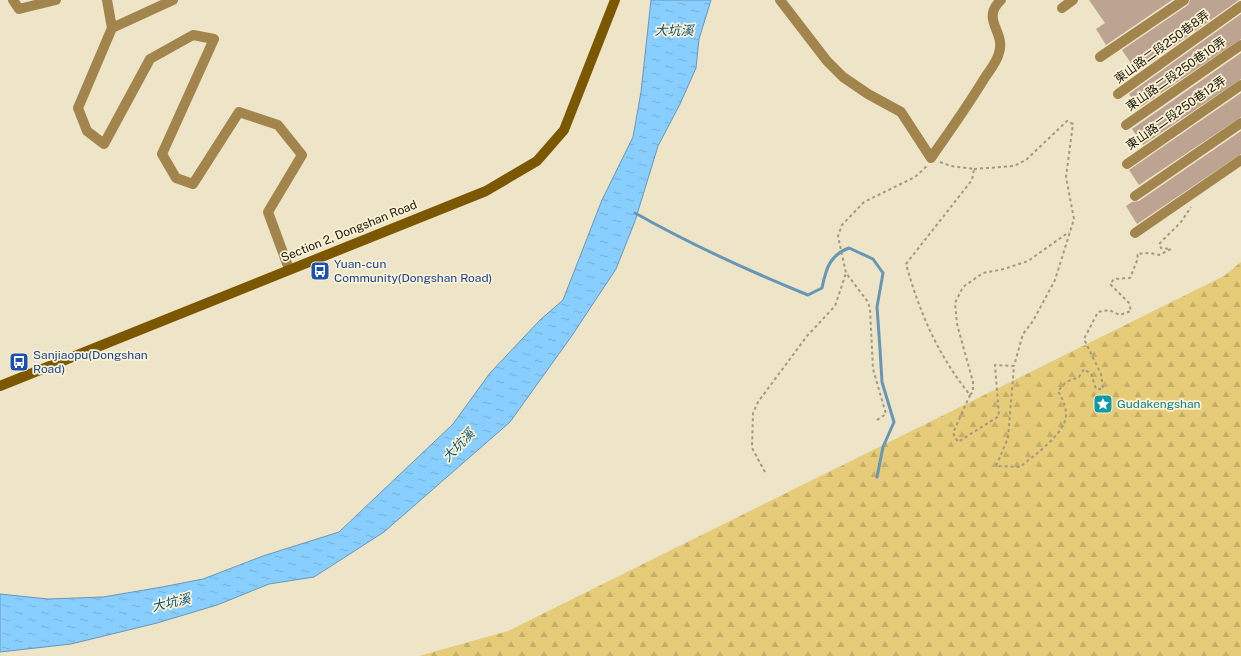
<svg xmlns="http://www.w3.org/2000/svg" width="1241" height="656" font-family="'Public Sans','Noto Sans TC',sans-serif">
  <style>
    .forest { fill: url(#forest-firs) }
    .water { fill: url(#water-ripples); stroke: #6797b6 }
    .lines { fill: none; stroke-linecap: round; stroke-linejoin: round }
    .stream { stroke: #6797b6; stroke-width: 3 }
    .building { fill: #bda391 }
    .path { stroke: #a19a83; stroke-width: 2; stroke-dasharray: 3 3; stroke-linecap: butt }
    .street { stroke: #a2844d; stroke-width: 10 }
    .secondary { stroke: #7a5700; stroke-width: 10 }
    .labels { text-anchor: middle; stroke-width: 3.5; stroke-linejoin: round; paint-order: stroke }
    .street-label { font-size: 12px; fill: #1b180d; stroke: #fbf2d4 }
    .transit-label { font-size: 12px; fill: #164399; stroke: #fbf2d4; text-anchor: start }
    .culture-label { font-size: 12px; fill: #0d838f; stroke: #fbf2d4; text-anchor: start }
    .water-label { font-size: 13px; font-style: italic; fill: #09537a; stroke: #fbf2d4 }
  </style>
  <defs>
    <pattern id="forest-firs" width="22" height="20" patternUnits="userSpaceOnUse"><rect width="22" height="20" fill="#e6cb79"/><path d="M5 1l3.5 6h-7zM16 11l3.5 6h-7z" fill="#c5ae67"/></pattern>
    <pattern id="water-ripples" width="26" height="14" patternUnits="userSpaceOnUse"><rect width="26" height="14" fill="#88cefe"/><path d="M2 4q2-2 4 0t4 0M15 11q2-2 4 0t4 0" fill="none" stroke="#75b0d8"/></pattern>
  </defs>
  <rect width="100%" height="100%" fill="#eee4c7"/>
  <path class="forest" d="M 1241,262 L 1241,656 L 419,656 L 508,631 L 1224,276 Z"/>
  <path class="water" d="M 651,0 L 711,0 L 699,39 L 696,68 L 680,104 L 658,146 L 635,221 L 616,269 L 571,337 L 510,422 L 384,532 L 314,577 L 269,584 L 217,605 L 157,623 L 71,644 L 0,652 L 0,594 L 48,599 L 103,597 L 162,587 L 203,579 L 263,556 L 339,532 L 453,424 L 490,373 L 540,320 L 563,300 L 602,200 L 633,137 L 641,92 Z"/>
  <g class="lines">
    <path class="stream" d="M 635,213 C 690,244 749,271 808,295 L 822,288 C 826,268 830,255 849,248 L 873,259 L 883,273 L 877,307 L 880,349 L 882,382 L 894,422 L 883,447 L 877,477"/>
  </g>
  <path class="building" d="M 1089,0 L 1172,0 L 1106,45 L 1096,29 L 1105,23 Z
    M 1190,0 L 1239,0 L 1137,72 L 1122,50 L 1188,5 Z
    M 1241,14 L 1241,39 L 1139,108 L 1129,94 Z
    M 1241,53 L 1241,79 L 1143,145 L 1132,129 Z
    M 1241,93 L 1241,117 L 1139,185 L 1129,170 Z
    M 1241,131 L 1241,154 L 1137,224 L 1126,206 L 1132,202 L 1139,201 Z"/>
  <g class="lines">
    <path class="path" d="M 940,162 L 951,166 L 974,169 L 972,180 L 906,264 C 920,314 938,355 970,395 L 973,392 L 973,382 L 957,324 L 955,303 L 963,287 L 983,273 L 1004,269 L 1028,261 L 1069,232
      M 974,169 L 1014,166 L 1026,160 L 1067,121 L 1073,124 L 1066,177 L 1074,219 L 1055,280 L 1033,321 L 1023,334 L 1014,366
      M 970,395 L 953,433 L 958,442 L 999,416 L 995,365 L 1014,366 L 1008,438 L 996,466 L 1020,467 C 1033,456 1067,433 1066,414 C 1066,406 1062,398 1058,391 L 1066,382 L 1079,377 L 1084,369 L 1091,374 L 1096,389 L 1103,389 L 1101,374 L 1084,339 L 1098,312 L 1109,310 L 1120,315 L 1131,311 L 1129,303 L 1110,284 L 1114,279 L 1130,278 L 1138,258 L 1137,254 L 1150,253 L 1159,255 L 1171,249 L 1161,248 L 1159,244 L 1181,222 L 1191,207
      M 877,420 L 886,414 L 873,369 L 870,309 L 868,302 L 846,273 L 838,236 L 842,225 L 864,202 L 915,177 L 927,166
      M 765,472 L 752,448 L 753,413 L 758,402 L 807,336 L 835,306 L 846,273"/>
    <path class="street" d="M 13,0 L 19,9 L 56,0
      M 107,0 L 112,28
      M 173,0 L 112,28 L 78,108 L 87,131 L 104,144 L 150,59 L 193,35 L 214,39 L 162,154 L 176,178 L 193,184 L 239,112 L 278,125 L 302,155 L 268,212 L 289,269
      M 780,0 L 827,61 L 843,77 L 868,94 L 901,112 L 931,158 C 949,132 967,107 984,79 C 989,71 997,62 999,53 C 1006,31 980,20 1001,0
      M 1062,8 L 1073,0
      M 1100,57 L 1184,0
      M 1118,94 L 1241,6
      M 1126,125 L 1241,45
      M 1127,164 L 1241,85
      M 1135,196 L 1241,123
      M 1135,233 L 1241,160"/>
    <path class="secondary" d="M 0,386 L 486,191 L 537,161 L 564,130 L 615,0"/>
  </g>
  <defs>
    <g id="bus-square" transform="scale(1)"><rect x="-9" y="-9" width="18" height="18" rx="4" fill="#1a4fb4" stroke="#fbf2d4"/><path d="M-5-6H5V4H4V6H2V4H-2V6H-4V4H-5ZM-3.5-4V0h7V-4ZM-3.5 1.2v1.5H-2V1.2ZM2 1.2v1.5H3.5V1.2Z" fill="#fff"/></g>
    <g id="sight-square" transform="scale(1)"><rect x="-9" y="-9" width="18" height="18" rx="4" fill="#0f9aa8" stroke="#fbf2d4"/><path d="M0-6L1.8-2.2L6-1.7L2.9 1.2L3.7 5.4L0 3.3L-3.7 5.4L-2.9 1.2L-6-1.7L-1.8-2.2Z" fill="#fff"/></g>
  </defs>
  <g fill-rule="evenodd">
    <use href="#bus-square" x="320" y="271"/>
    <use href="#bus-square" x="19" y="362"/>
    <use href="#sight-square" x="1103" y="404"/>
  </g>
  <g class="labels">
    <g class="street-label">
      <text transform="translate(1162 47) rotate(-36)" y="4">東山路二段250巷8弄</text>
      <text transform="translate(1176 74) rotate(-35)" y="4">東山路二段250巷10弄</text>
      <text transform="translate(1176 113) rotate(-35)" y="4">東山路二段250巷12弄</text>
      <text transform="translate(349 231) rotate(-22)" y="4">Section 2, Dongshan Road</text>
    </g>
    <g class="transit-label">
      <text x="334" y="268">Yuan-cun<tspan x="334" dy="14">Community(Dongshan Road)</tspan></text>
      <text x="33" y="359">Sanjiaopu(Dongshan<tspan x="33" dy="14">Road)</tspan></text>
    </g>
    <g class="culture-label">
      <text x="1117" y="408">Gudakengshan</text>
    </g>
    <g class="water-label">
      <text x="674" y="35">大坑溪</text>
      <text transform="translate(458 445) rotate(-46)" y="5">大坑溪</text>
      <text transform="translate(171 602) rotate(-13)" y="5">大坑溪</text>
    </g>
  </g>
</svg>
